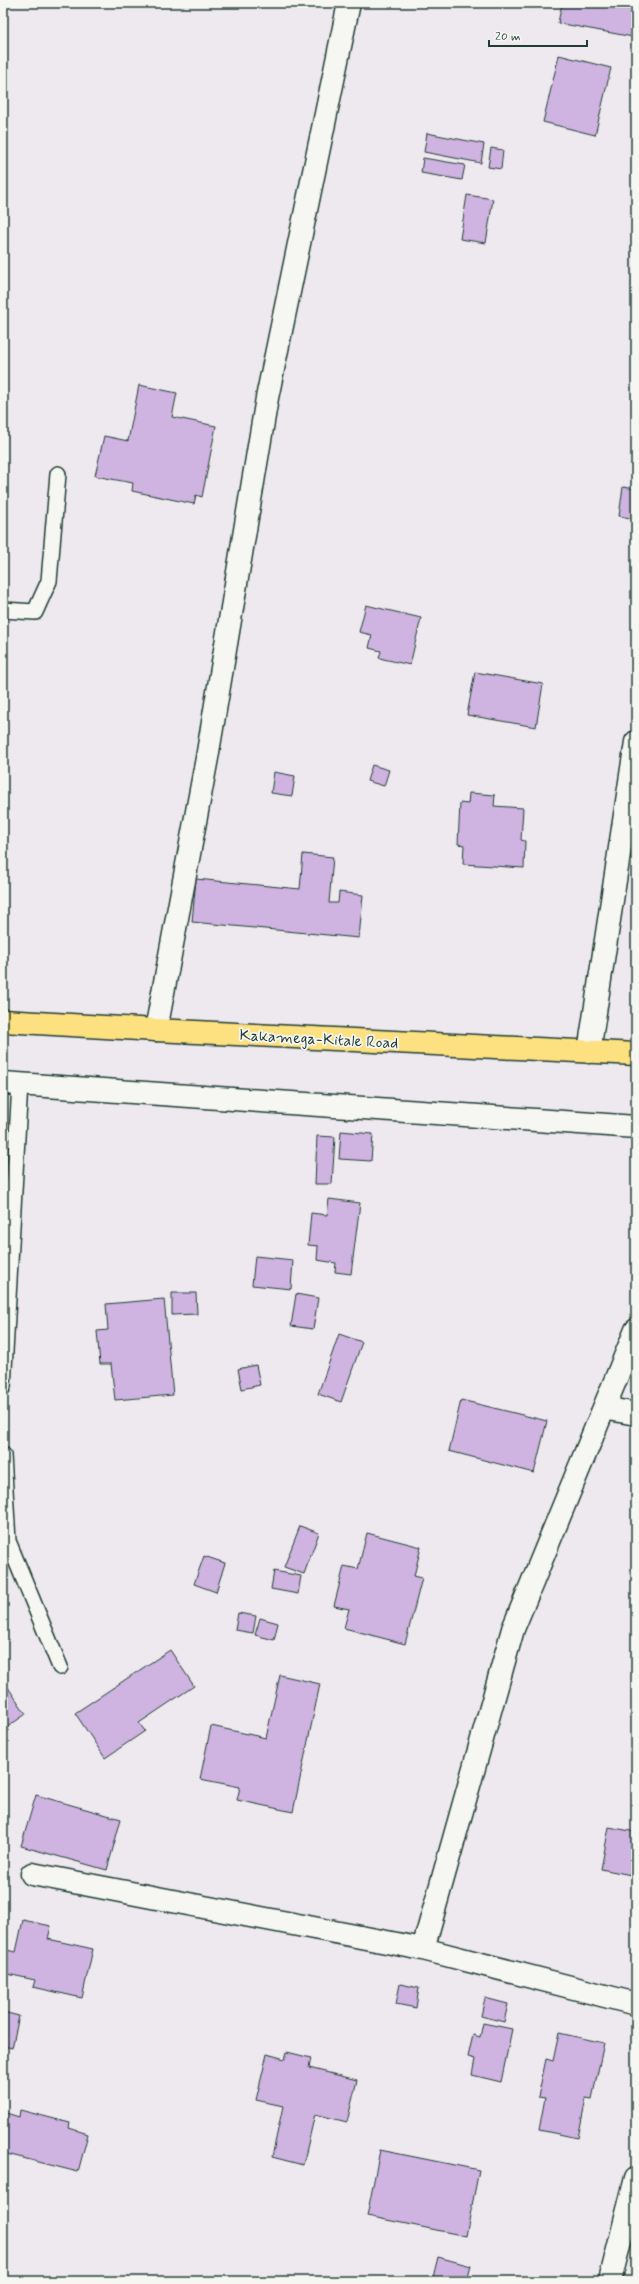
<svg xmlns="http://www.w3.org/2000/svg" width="639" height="2284" font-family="Mynerve,sans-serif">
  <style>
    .building { fill: #cfb3e1; stroke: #1f3d34 }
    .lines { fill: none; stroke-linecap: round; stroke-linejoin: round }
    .lane-casing { stroke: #1f3d34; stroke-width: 18 }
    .street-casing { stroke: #1f3d34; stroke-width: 25 }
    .highway-casing { stroke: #1f3d34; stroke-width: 25 }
    .lane { stroke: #f6f6f2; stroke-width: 15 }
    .street { stroke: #f6f6f2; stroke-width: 22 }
    .highway { stroke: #fde080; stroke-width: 22 }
    .labels { text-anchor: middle; stroke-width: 3.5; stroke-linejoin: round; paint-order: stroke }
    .street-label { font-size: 16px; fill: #1f3d34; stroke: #f6f6f2 }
  </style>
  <rect width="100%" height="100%" fill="#eee9ef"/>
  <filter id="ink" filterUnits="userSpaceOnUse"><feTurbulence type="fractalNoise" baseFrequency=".025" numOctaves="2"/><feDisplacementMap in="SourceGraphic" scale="8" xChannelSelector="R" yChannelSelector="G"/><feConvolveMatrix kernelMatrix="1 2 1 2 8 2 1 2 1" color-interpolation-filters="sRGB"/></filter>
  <g filter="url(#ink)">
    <path class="building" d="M 562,3 L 636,3 L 633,37 L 558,23 Z
      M 559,55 L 611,68 L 595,135 L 543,122 Z
      M 427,133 L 484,144 L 481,163 L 424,152 Z
      M 491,148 L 503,150 L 501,169 L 488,167 Z
      M 423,158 L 465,165 L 462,180 L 421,173 Z
      M 467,195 L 493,199 L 486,243 L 460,239 Z
      M 139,385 L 177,393 L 172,417 L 216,426 L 202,497 L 196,495 L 194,504 L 132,491 L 133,483 L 95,476 L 104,436 L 128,441 Z
      M 623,487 L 636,489 L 636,519 L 619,516 Z
      M 366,605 L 421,618 L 410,665 L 379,658 L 381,651 L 369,648 L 372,635 L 359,632 Z
      M 475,672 L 543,684 L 536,727 L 467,715 Z
      M 372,765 L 389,770 L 384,786 L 367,781 Z
      M 274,772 L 295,776 L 292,796 L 271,793 Z
      M 469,793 L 495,795 L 494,806 L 523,808 L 521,840 L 525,841 L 524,868 L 463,864 L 464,845 L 458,844 L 460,803 L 468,804 Z
      M 303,854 L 333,857 L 329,903 L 338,903 L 339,892 L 363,895 L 359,938 L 192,922 L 196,879 L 300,889 Z
      M 341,1131 L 373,1134 L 371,1161 L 339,1159 Z
      M 317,1136 L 335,1137 L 332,1184 L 315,1184 Z
      M 329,1199 L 360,1203 L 351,1274 L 335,1272 L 336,1263 L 317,1260 L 318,1246 L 308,1245 L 311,1213 L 327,1215 Z
      M 255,1256 L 293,1260 L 291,1289 L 252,1285 Z
      M 172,1293 L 196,1293 L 197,1314 L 172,1315 Z
      M 296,1294 L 318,1298 L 313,1329 L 291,1326 Z
      M 164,1299 L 173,1395 L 115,1400 L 111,1364 L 100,1364 L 97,1331 L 108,1330 L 106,1304 Z
      M 339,1334 L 362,1342 L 341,1402 L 318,1394 Z
      M 256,1365 L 260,1385 L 242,1389 L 238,1369 Z
      M 461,1400 L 547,1421 L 534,1473 L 449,1451 Z
      M 300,1526 L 319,1533 L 304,1574 L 284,1567 Z
      M 367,1533 L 421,1547 L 414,1576 L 422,1578 L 405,1644 L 344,1628 L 349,1609 L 334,1606 L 344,1566 L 358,1569 Z
      M 204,1556 L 225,1563 L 216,1592 L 194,1584 Z
      M 274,1571 L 301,1576 L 298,1594 L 271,1589 Z
      M 238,1613 L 256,1616 L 253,1633 L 235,1630 Z
      M 260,1618 L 278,1623 L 274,1640 L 255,1635 Z
      M 170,1650 L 194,1686 L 139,1723 L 145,1731 L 105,1758 L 75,1713 Z
      M 280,1675 L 320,1684 L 293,1812 L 237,1800 L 240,1787 L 200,1779 L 211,1726 L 266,1738 Z
      M 3,1680 L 26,1714 L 3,1730 Z
      M 36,1795 L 121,1819 L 107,1870 L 21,1846 Z
      M 609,1827 L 636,1832 L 636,1876 L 601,1869 Z
      M 23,1920 L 51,1926 L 48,1939 L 93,1949 L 82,1998 L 33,1987 L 35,1980 L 3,1973 L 6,1950 L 16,1952 Z
      M 400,1984 L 419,1988 L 416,2008 L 396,2004 Z
      M 485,1998 L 508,2004 L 504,2022 L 481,2016 Z
      M 3,2012 L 19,2016 L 12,2048 L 3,2046 Z
      M 483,2023 L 512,2029 L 501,2082 L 472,2075 L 475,2059 L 468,2057 L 473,2035 L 480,2037 Z
      M 559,2033 L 604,2043 L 592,2099 L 586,2098 L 578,2138 L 539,2130 L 545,2098 L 538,2097 L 546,2059 L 553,2061 Z
      M 287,2052 L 311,2058 L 309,2068 L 357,2080 L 347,2122 L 315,2114 L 303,2165 L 272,2157 L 283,2106 L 256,2100 L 267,2054 L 285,2059 Z
      M 20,2110 L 70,2123 L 69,2128 L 88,2134 L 78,2172 L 3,2153 L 3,2112 L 19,2117 Z
      M 380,2150 L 479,2170 L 466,2236 L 367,2216 Z
      M 438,2257 L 471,2266 L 467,2281 L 432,2281 Z"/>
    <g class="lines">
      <g class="lane-casing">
        <path id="lane" d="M 3,610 L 35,612 L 49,581 L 58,474
          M 3,1387 L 20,1084
          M 3,1455 L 8,1541 L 60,1667"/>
      </g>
      <g class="street-casing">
        <path id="street" d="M 156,1030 L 207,758 L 267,398 L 349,3
          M 589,1052 L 636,742
          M 3,1083 L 636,1127
          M 604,1408 L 636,1414
          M 32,1874 L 423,1949 L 513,1629 L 636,1330
          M 423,1949 L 636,2004
          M 610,2281 L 636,2178"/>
      </g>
      <g class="highway-casing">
        <path id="highway" d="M 3,1021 L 156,1030 L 636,1054"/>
      </g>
      <use href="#lane" class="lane"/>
      <use href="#street" class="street"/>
      <use href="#highway" class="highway"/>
    </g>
  </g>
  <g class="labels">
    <g class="street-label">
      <text transform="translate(319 1038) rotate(3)" y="6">Kakamega-Kitale Road</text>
    </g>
  </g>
  <rect width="639" height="2284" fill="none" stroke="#f6f6f2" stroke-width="16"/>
  <rect x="8" y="8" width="623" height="2268" fill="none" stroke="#1f3d34" stroke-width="1.5" filter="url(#ink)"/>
  <path d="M489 40v6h98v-6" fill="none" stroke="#1f3d34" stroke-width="2"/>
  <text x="495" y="40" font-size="12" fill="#1f3d34" stroke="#f6f6f2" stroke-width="3" paint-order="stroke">20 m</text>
</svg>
